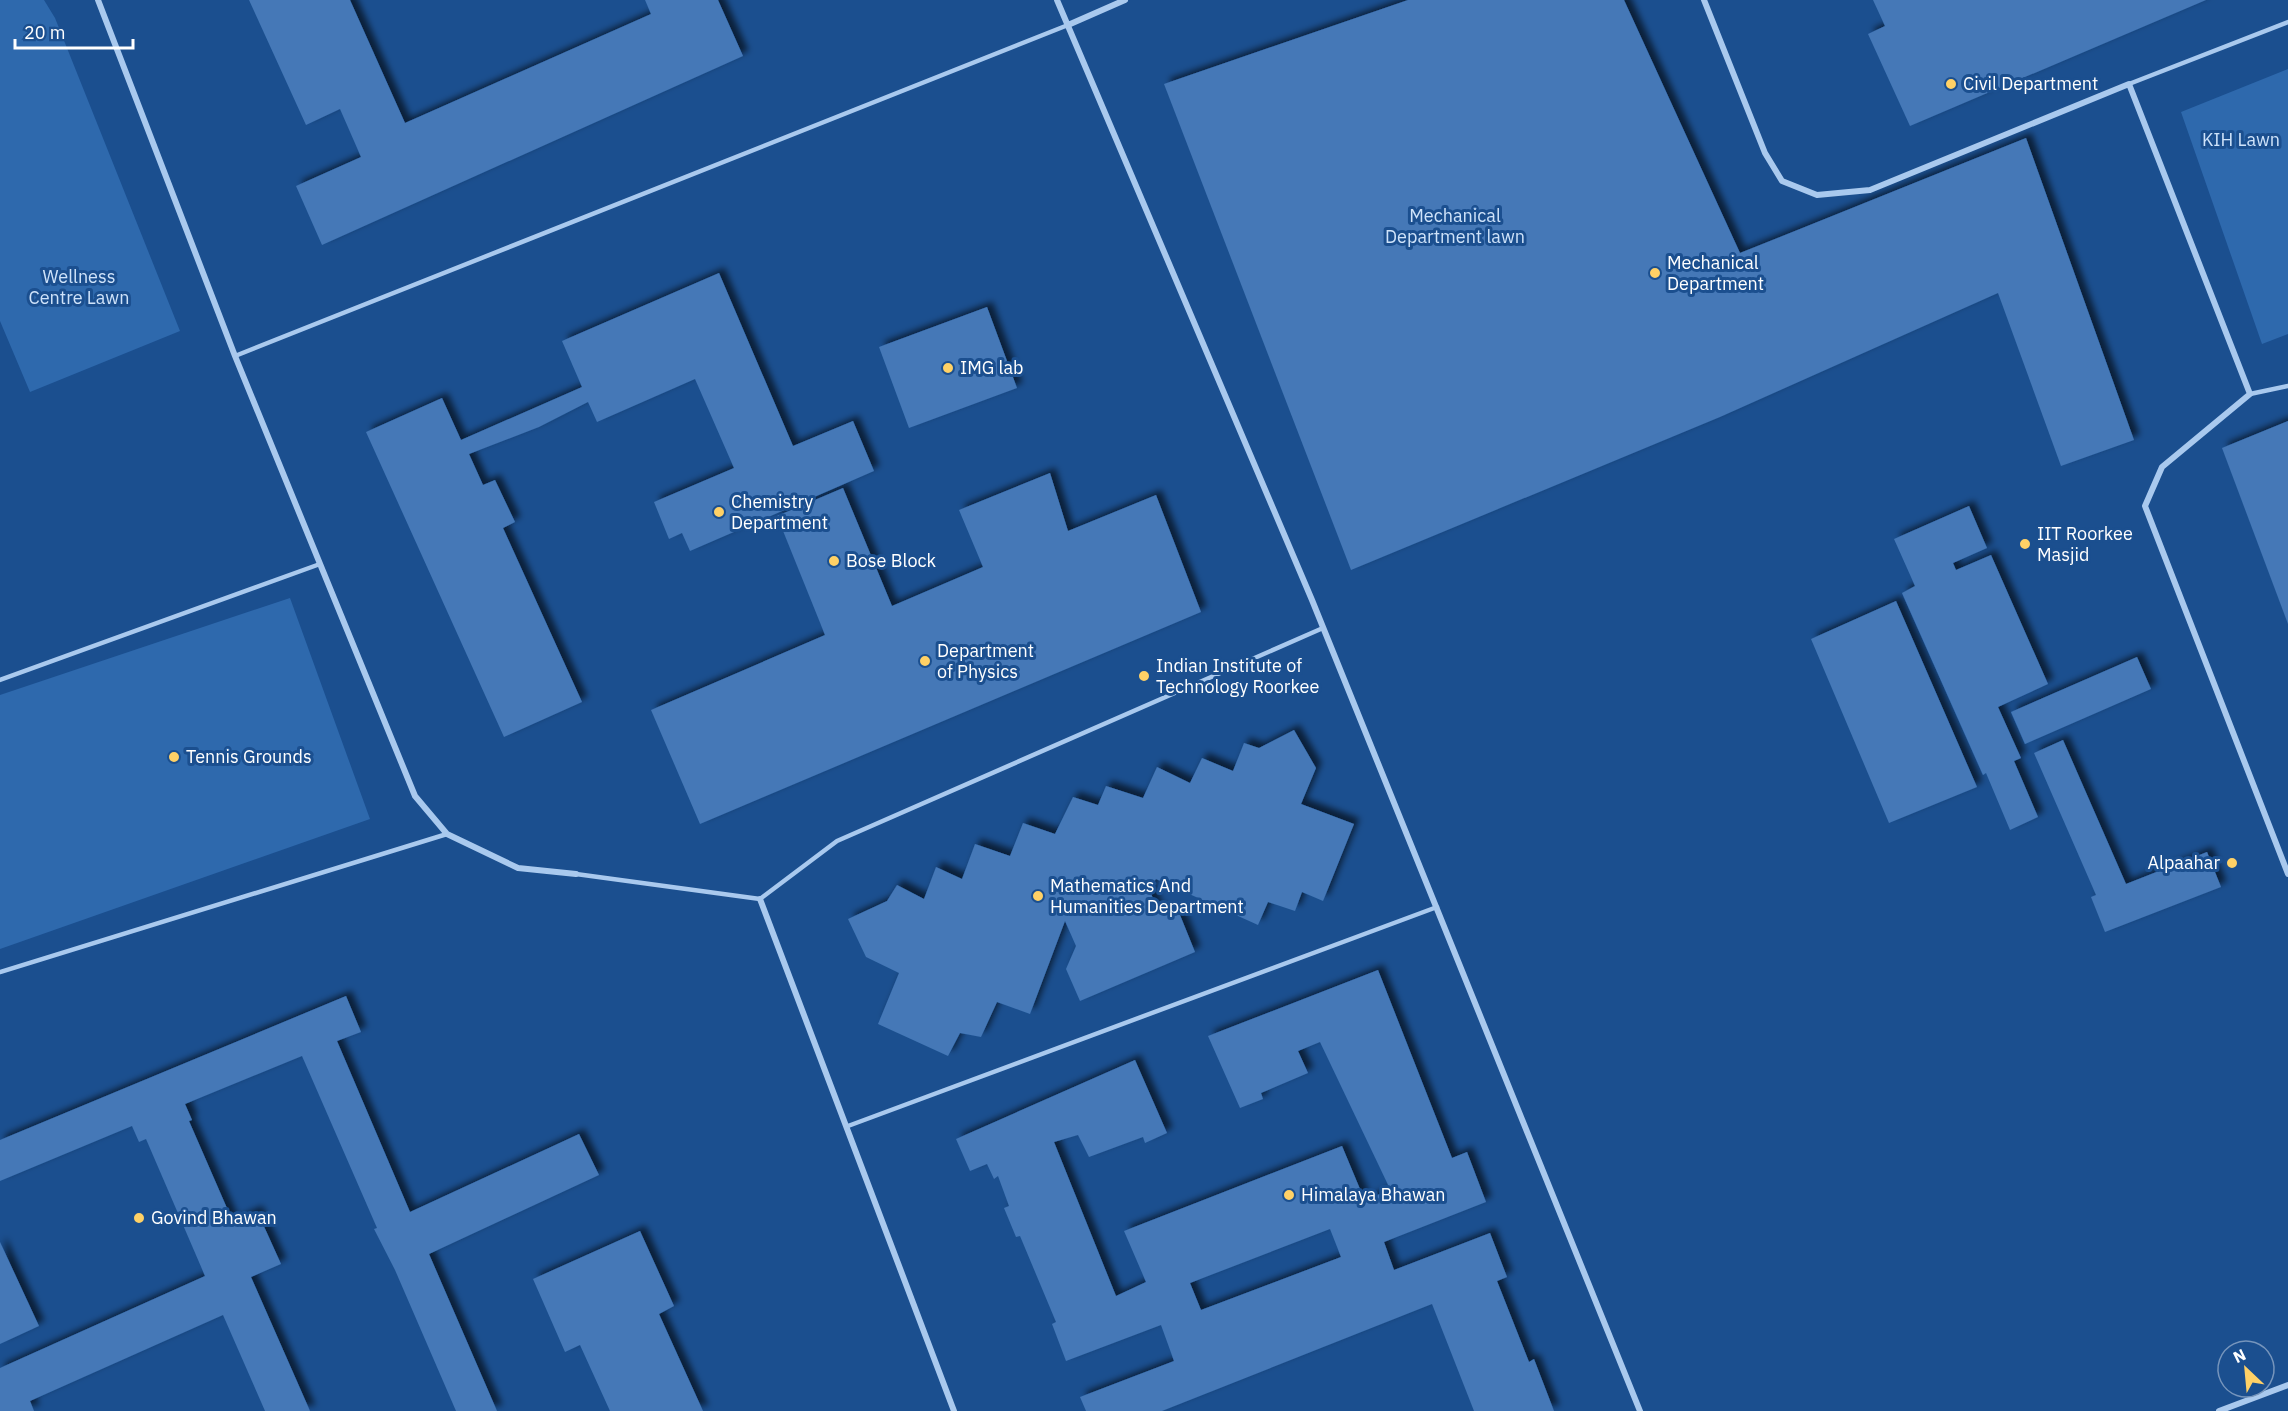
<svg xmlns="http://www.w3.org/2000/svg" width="2288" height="1411" font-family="'IBM Plex Sans',sans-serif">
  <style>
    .green { fill: #2e69ad }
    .building { fill: #4478b7; fill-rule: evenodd; filter: url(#shadow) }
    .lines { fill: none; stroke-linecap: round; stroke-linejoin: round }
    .lane { stroke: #a9c9ee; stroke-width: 4.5 }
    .street { stroke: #a9c9ee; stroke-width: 6 }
    .poi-dot { fill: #ffd166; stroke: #1b4f8f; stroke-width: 2 }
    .labels { text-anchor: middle; stroke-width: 6; stroke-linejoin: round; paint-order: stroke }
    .poi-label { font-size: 18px; fill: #fff; stroke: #1b4f8f; text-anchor: start }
    .park-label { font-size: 18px; fill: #cfe3fa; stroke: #1b4f8f }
  </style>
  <defs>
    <filter id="shadow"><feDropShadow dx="5.5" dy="-5.5" stdDeviation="3" flood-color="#0009"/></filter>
  </defs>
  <rect width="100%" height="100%" fill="#1b4f8f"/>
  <path class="green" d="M 0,0 L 44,0 L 55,18 L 180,331 L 30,392 L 0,321 Z
    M 2288,69 L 2288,334 L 2262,344 L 2181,112 Z
    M 290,598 L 370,819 L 0,949 L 0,695 Z"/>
  <path class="building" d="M 249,0 L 350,0 L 405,123 L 651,14 L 645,0 L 718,0 L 743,56 L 322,245 L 296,186 L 361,157 L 340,109 L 306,125 Z
    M 1408,0 L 1624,0 L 1740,253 L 2026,138 L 2134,440 L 2061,466 L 1998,293 L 1720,417 L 1351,570 L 1164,84 Z
    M 1873,0 L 2206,0 L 1910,126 L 1868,34 L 1885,26 Z
    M 719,273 L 793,446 L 853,421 L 874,471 L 690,551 L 682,533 L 669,539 L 654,502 L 734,468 L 695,379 L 597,422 L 588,402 L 586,403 L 539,427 L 469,454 L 483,485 L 495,480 L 515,522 L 503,528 L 582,702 L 504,737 L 366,432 L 442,398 L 461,440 L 582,387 L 562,341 Z
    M 987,307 L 1017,388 L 909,428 L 879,347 Z
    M 2288,421 L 2288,624 L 2222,448 Z
    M 1050,473 L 1068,531 L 1156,495 L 1201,612 L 700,824 L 651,710 L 825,635 L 777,516 L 843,488 L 892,606 L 983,567 L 959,510 Z
    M 1969,506 L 1987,548 L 1953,563 L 1956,570 L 1991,555 L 2048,684 L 1998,707 L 2021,758 L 2014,761 L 2038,817 L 2010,830 L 1986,773 L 1983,775 L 1902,593 L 1915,586 L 1894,539 Z
    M 1896,601 L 1977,787 L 1889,823 L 1811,639 Z
    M 2137,657 L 2151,689 L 2025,744 L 2011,712 Z
    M 1294,730 L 1316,768 L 1301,804 L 1354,824 L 1323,901 L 1302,892 L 1295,911 L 1268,902 L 1258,925 L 1156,879 L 1149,889 L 1158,910 L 1180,915 L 1195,952 L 1080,1001 L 1066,969 L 1076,946 L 1065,921 L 1030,1014 L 997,1002 L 981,1037 L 960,1033 L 948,1056 L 878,1024 L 899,973 L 866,957 L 848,919 L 887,901 L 897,885 L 924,899 L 936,867 L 962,879 L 975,844 L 1010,856 L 1023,823 L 1055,834 L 1073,797 L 1098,805 L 1106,786 L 1143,798 L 1157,767 L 1190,783 L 1202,758 L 1233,771 L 1244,743 L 1259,748 Z
    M 2063,740 L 2126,884 L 2207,852 L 2221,887 L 2105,932 L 2091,897 L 2096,895 L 2034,753 Z
    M 1378,970 L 1452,1158 L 1467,1152 L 1486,1202 L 1384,1242 L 1394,1270 L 1490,1233 L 1507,1277 L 1497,1281 L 1529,1362 L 1534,1359 L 1554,1411 L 1474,1411 L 1432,1304 L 1162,1411 L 1086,1411 L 1080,1397 L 1174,1361 L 1161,1325 L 1066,1361 L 1052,1324 L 1056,1322 L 1020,1236 L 1016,1237 L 1004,1208 L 1009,1206 L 998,1176 L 994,1179 L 987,1164 L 970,1171 L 956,1139 L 1135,1060 L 1167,1133 L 1145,1143 L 1143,1137 L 1089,1157 L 1078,1135 L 1054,1142 L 1116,1296 L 1146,1282 L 1124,1231 L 1342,1146 L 1365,1201 L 1390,1189 L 1320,1042 L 1298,1051 L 1308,1073 L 1261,1093 L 1263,1099 L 1240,1108 L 1208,1036 ZM 1330,1229 L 1341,1257 L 1201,1310 L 1190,1283 Z
    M 346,996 L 361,1032 L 337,1041 L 410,1212 L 579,1134 L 599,1175 L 429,1254 L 497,1411 L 456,1411 L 395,1270 L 374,1229 L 377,1228 L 302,1056 L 185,1104 L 192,1120 L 189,1121 L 233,1222 L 257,1211 L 281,1264 L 251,1277 L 310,1411 L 265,1411 L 223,1315 L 30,1401 L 34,1411 L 0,1411 L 0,1368 L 205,1276 L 146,1139 L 139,1142 L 132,1126 L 0,1181 L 0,1140 Z
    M 640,1231 L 674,1306 L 659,1314 L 703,1411 L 610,1411 L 580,1345 L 565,1352 L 533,1279 Z
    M 0,1242 L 39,1326 L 0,1344 Z"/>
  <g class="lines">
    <path class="lane" d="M 2129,84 L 2288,22
      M 235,356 L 1068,25
      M 2250,394 L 2288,386
      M 0,680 L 320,564
      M 576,874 L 760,899 L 837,841 L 1323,628
      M 0,972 L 447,834
      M 848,1126 L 1437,907"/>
    <path class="street" d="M 98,0 L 235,356 L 415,796 L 447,834 L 518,868 L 576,874
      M 1057,0 L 1312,600 L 1640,1411
      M 1704,0 L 1765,153 L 1782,181 L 1817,195 L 1870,190 L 2129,84 L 2250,394 L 2162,467 L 2145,506 L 2288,874
      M 1068,25 L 1125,0
      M 760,899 L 954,1411
      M 2219,1411 L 2288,1385"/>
  </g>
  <g class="poi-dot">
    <circle cx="1951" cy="84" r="6"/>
    <circle cx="1655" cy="273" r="6"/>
    <circle cx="948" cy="368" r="6"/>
    <circle cx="719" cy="512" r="6"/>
    <circle cx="2025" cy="544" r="6"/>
    <circle cx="834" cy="561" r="6"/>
    <circle cx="925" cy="661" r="6"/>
    <circle cx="1144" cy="676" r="6"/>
    <circle cx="174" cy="757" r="6"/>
    <circle cx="2232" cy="863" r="6"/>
    <circle cx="1038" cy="896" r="6"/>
    <circle cx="1289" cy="1195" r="6"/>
    <circle cx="139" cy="1218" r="6"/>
  </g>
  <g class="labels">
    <g class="poi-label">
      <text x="1963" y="90">Civil Department</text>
      <text x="1667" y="269">Mechanical<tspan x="1667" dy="21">Department</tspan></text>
      <text x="960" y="374">IMG lab</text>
      <text x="731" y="508">Chemistry<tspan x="731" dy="21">Department</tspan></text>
      <text x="2037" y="540">IIT Roorkee<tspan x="2037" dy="21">Masjid</tspan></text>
      <text x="846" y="567">Bose Block</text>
      <text x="937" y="657">Department<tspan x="937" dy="21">of Physics</tspan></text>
      <text x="1156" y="672">Indian Institute of<tspan x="1156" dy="21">Technology Roorkee</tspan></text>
      <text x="186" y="763">Tennis Grounds</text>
      <text x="2220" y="869" text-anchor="end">Alpaahar</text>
      <text x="1050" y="892">Mathematics And<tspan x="1050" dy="21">Humanities Department</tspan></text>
      <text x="1301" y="1201">Himalaya Bhawan</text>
      <text x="151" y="1224">Govind Bhawan</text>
    </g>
    <g class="park-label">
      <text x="2241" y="146">KIH Lawn</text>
      <text x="1455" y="222">Mechanical<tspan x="1455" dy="21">Department lawn</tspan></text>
      <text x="79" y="283">Wellness<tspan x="79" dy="21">Centre Lawn</tspan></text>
    </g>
  </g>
  <g transform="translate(2246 1369) rotate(334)"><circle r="28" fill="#1b4f8f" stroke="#7695bc" stroke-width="1.5"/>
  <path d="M0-4.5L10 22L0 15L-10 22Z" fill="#ffd166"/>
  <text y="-9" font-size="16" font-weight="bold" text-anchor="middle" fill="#ffffff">N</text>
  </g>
  <path d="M15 39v9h118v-9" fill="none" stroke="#ffffff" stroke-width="3"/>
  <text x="24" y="39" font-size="18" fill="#ffffff" stroke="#1b4f8f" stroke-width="4.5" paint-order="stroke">20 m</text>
</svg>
